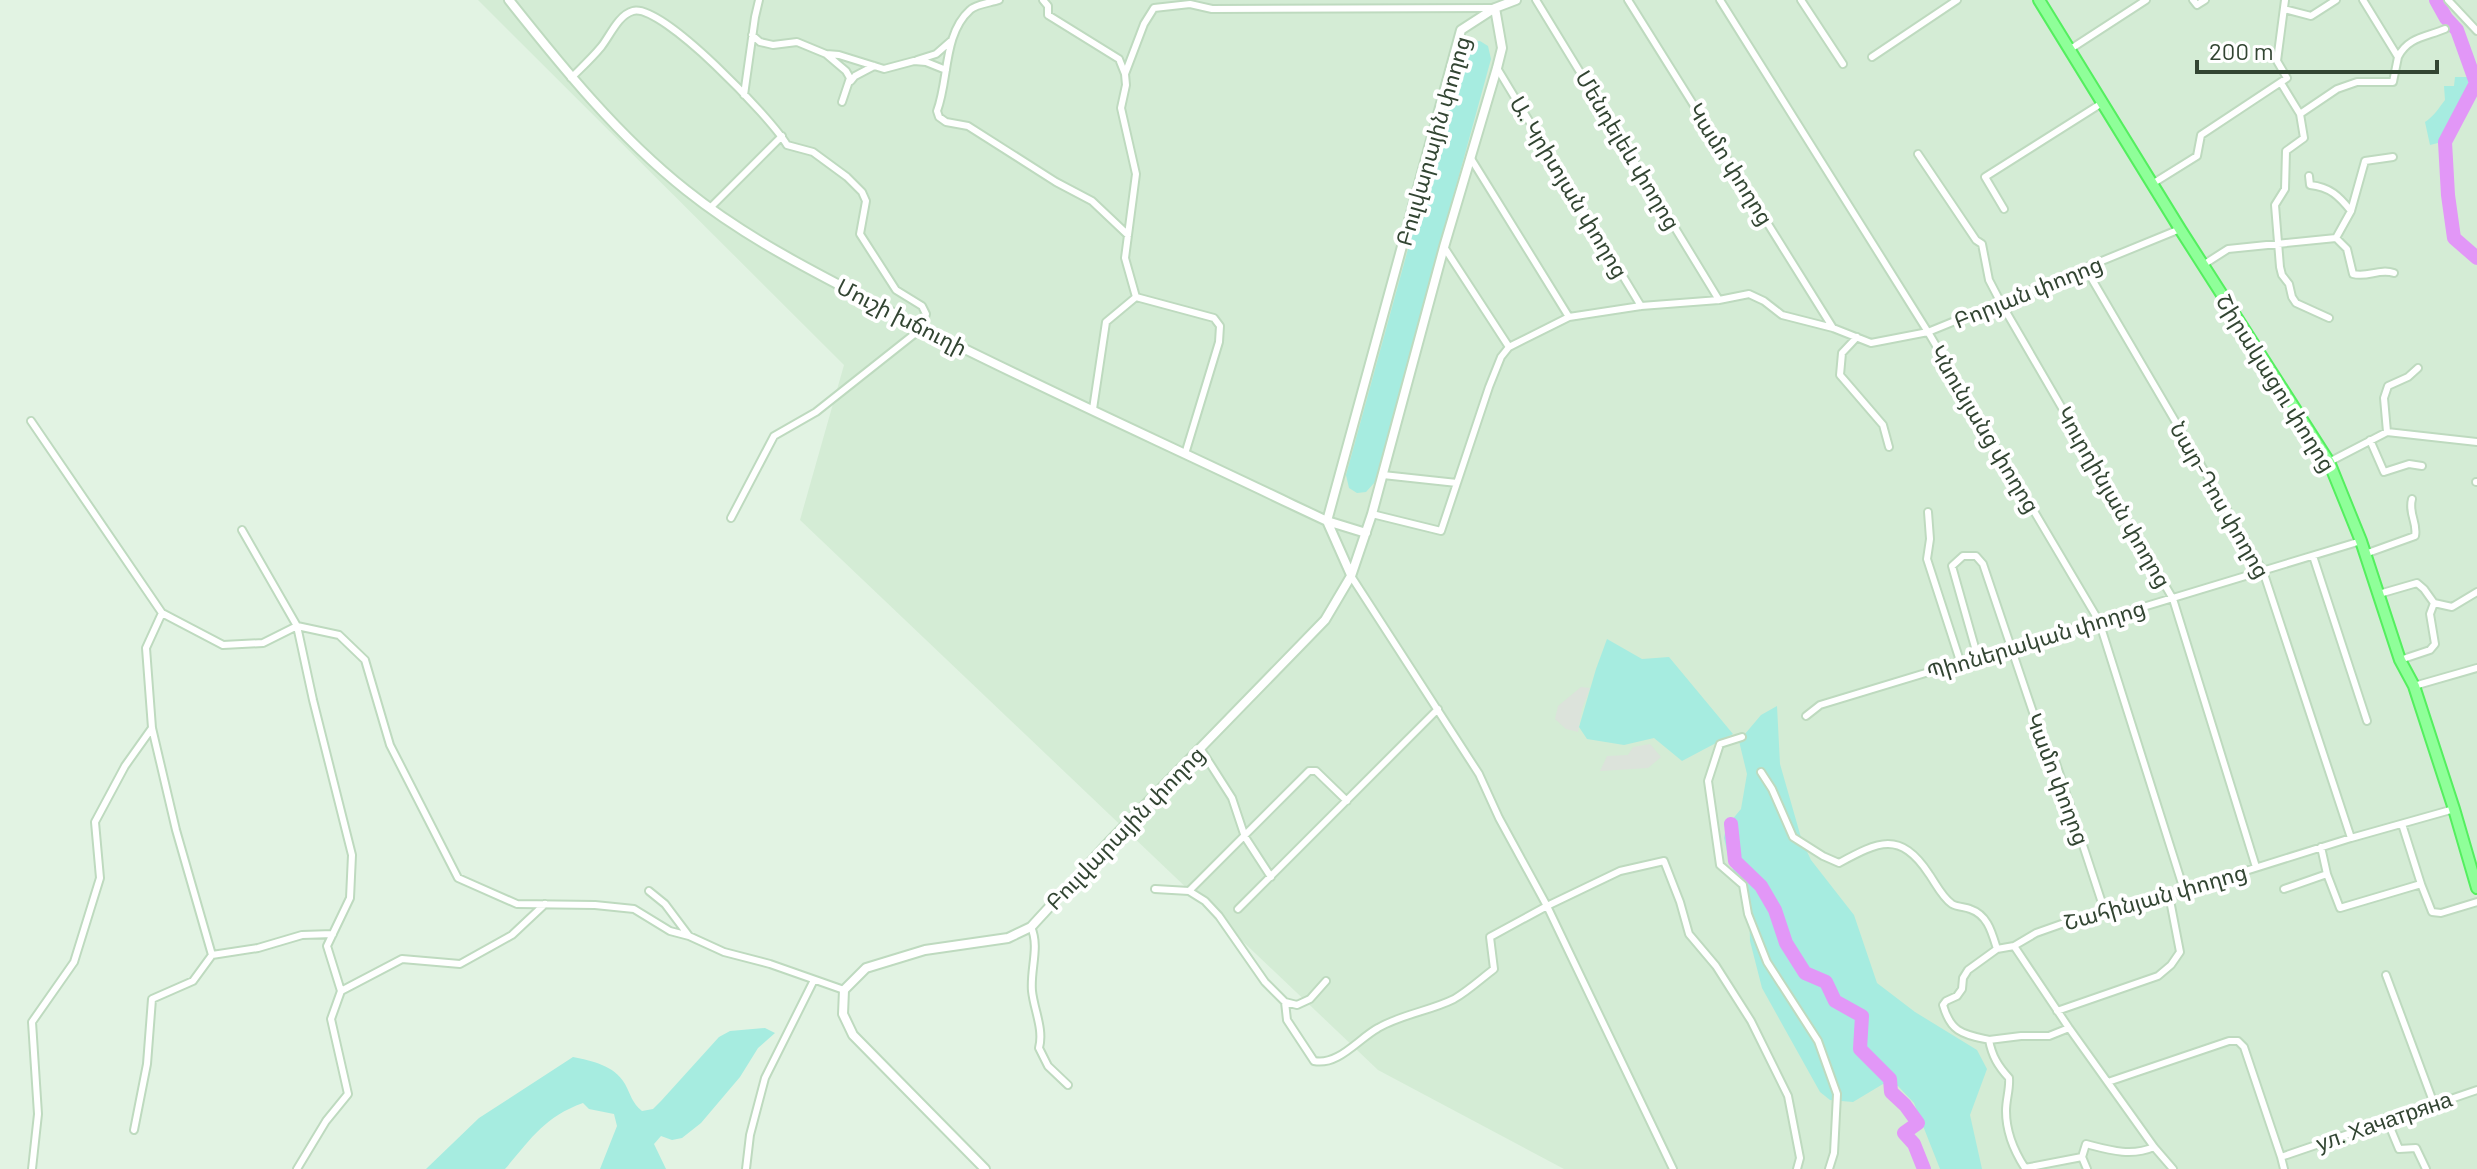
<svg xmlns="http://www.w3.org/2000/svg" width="2477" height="1169" font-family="Barlow,'Noto Sans Armenian',sans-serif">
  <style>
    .residential { fill: #d4ecd5 }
    .green { fill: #a6ece0 }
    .parking { fill: #dce3db }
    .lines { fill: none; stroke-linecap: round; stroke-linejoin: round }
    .river { stroke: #e297f7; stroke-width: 14 }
    .minor-casing { stroke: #bedabf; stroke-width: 10 }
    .tertiary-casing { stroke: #bedabf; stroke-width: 12 }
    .primary-casing { stroke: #54ef5f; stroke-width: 14 }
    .minor { stroke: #fff; stroke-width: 6 }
    .tertiary { stroke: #fff; stroke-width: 8 }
    .primary { stroke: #8fff99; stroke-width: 10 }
    .labels { text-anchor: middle; stroke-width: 8; stroke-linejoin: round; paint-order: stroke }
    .street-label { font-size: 22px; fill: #324532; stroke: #fff }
  </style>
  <rect width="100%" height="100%" fill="#e2f3e3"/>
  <path class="residential" d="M 478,0 L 2477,0 L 2477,1169 L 1564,1169 L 1378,1070 L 800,520 L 844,365 Z"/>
  <path class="green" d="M 1480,41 L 1488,46 L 1491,59 L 1375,482 L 1366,492 L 1357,493 L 1349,488 L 1346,475 L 1462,52 L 1471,42 Z
    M 2455,77 L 2468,77 L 2469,86 L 2438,143 L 2430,145 L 2425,122 C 2433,117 2439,108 2445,100 L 2444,86 L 2454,86 Z
    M 1607,639 L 1642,659 L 1669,657 L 1733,734 L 1682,761 L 1654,738 L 1624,745 L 1587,739 L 1579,727 L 1596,669 Z
    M 1777,706 L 1780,764 L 1802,841 L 1811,860 L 1854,915 L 1877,983 L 1915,1012 L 1977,1050 L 1987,1069 L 1970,1115 L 1982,1169 L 1940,1169 L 1914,1103 L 1898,1086 L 1883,1084 L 1853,1102 L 1830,1100 L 1820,1092 L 1762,988 L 1750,941 L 1749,907 L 1729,860 L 1724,838 L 1726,827 L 1741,809 L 1747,774 L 1739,741 L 1761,715 Z
    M 765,1028 L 775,1033 L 758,1048 L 740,1077 L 701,1123 L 682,1138 L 672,1140 L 661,1136 L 654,1144 L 666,1169 L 600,1169 L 617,1126 L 614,1114 L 589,1109 L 583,1103 C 544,1117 531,1139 505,1169 L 426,1169 L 479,1118 L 573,1057 C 592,1061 614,1065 625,1084 C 631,1095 632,1103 642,1111 L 653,1109 L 661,1101 L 719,1037 L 730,1031 Z"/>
  <path class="parking" d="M 1581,687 L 1590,688 L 1582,709 L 1578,732 L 1566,729 L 1555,719 L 1558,706 Z
    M 1650,744 L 1661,757 L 1648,768 L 1600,771 L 1607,756 L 1628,755 L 1633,747 Z"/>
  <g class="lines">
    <path class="river" d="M 2436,0 L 2446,18 L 2457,30 L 2476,83 L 2445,142 L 2448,195 L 2454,238 L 2477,258
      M 1731,824 L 1735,861 L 1761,886 L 1775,910 L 1786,943 L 1805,973 L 1826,982 L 1835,1001 L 1862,1016 L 1860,1049 L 1890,1079 L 1891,1092 L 1905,1105 L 1918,1123 L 1904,1133 L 1914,1144 L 1924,1169"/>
    <g class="minor-casing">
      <path id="minor" d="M 999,0 C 990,3 976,4 970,10 C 943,34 949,80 937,111 L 939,117 L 946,122 L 968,126 L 1056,182 L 1092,201 L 1128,235
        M 1043,0 L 1048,6 L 1048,15 L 1119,59 L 1125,74 L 1126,85 L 1121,108 L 1136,174 L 1125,258 L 1136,297 L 1106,322 L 1093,409
        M 1536,0 L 1719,300
        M 1628,0 L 1833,328
        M 1720,0 L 1928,332 L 2099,621 L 2184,890
        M 1801,0 L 1843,64
        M 2193,0 L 2197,5 L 2205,0
        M 2448,0 L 2477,31
        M 2284,9 L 2311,16 L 2336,0
        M 752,35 L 760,42 L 773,45 L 797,42 L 826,54 L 839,55 L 884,69 L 914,61 L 926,62 L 946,70
        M 2069,50 L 2146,0
        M 826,54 L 846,71 L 850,78 L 842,102
        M 1872,57 L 1957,0
        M 2398,57 C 2408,37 2426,37 2445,29
        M 917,60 L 936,54 L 952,40
        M 1497,68 L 1641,306
        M 1125,74 L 1144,24 L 1154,8 L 1190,4 L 1212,9 L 1493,8
        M 571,78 C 581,68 592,58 601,47 C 610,36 618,15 633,11 C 662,3 772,119 787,145 L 813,152 L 847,177 L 862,192 L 866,201 L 860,234 L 896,290 L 922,306 L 926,314 L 922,328 L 816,412 L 774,436 L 731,518
        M 851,81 L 855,76 L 874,66
        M 2281,83 L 2300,114 L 2337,89 L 2357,82 L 2393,82 L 2398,57 L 2363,0
        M 744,95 L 755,17 L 759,0
        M 2300,114 L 2304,138 L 2286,151 L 2285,189 L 2275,205 L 2280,267 L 2282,275 L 2289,284 L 2292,297 L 2296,303 L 2329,318
        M 1918,154 L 1976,240 L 1982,244 L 1989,280 L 2001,303 L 2173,599 L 2256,867
        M 1470,157 L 1569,317
        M 2309,176 L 2310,185 C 2330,187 2339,196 2351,211
        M 2152,184 L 2197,156 L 2201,135 L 2287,78 L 2277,61 L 2285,0
        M 710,208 L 782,136
        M 2004,209 L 1985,177 L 2102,103
        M 2336,238 L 2347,249 L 2353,274 C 2368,278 2379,268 2394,273
        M 1444,247 L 1509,347
        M 2203,265 L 2228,249 L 2336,238 L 2351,211 L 2365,161 L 2393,157
        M 2086,269 L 2263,571 L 2351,838
        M 1136,297 L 1214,318 L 1220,326 L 1219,342 L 1185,454
        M 1857,337 L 1842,353 L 1840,375 L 1883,425 L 1889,447
        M 31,421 L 162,613 L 146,648 L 152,728 L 176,830 L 212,955 L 193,981 L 152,999 L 147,1064 L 134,1130
        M 2387,432 L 2384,398 L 2388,386 L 2408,377 L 2418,368
        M 2370,440 L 2384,472 L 2409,464 L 2422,466
        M 2329,462 L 2387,432 L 2477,442
        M 1383,475 L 1457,483
        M 2476,482 L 2477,482
        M 1928,512 L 1930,539 L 1927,559 L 1961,664
        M 1372,514 L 1441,531 L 1489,387 L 1501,357 L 1509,347 L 1569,317 L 1641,306 L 1719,300 L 1749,294 L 1764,301 L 1782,315 L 1833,328 L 1871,343 L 1928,332 L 2180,229
        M 242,530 L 297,626 L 313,700 L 352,855 L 350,898 L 327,946 L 341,991 L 331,1019 L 348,1094 L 326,1121 L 297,1169
        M 2365,554 L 2415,536 C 2418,523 2408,514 2412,499
        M 2313,556 L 2367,721
        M 1351,576 L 1479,774 L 1499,818 L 1547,906 L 1673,1169
        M 2379,594 L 2417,583 L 2424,589 L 2434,603 L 2452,607 L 2477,592
        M 162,613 L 223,645 L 263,643 L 297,626 L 339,635 L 365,660 L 390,745 L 458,878 L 517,904 L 595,905 L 634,909 L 670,931 L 689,936
        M 1978,658 L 1952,566 L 1963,556 L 1976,556 L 1983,564 L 2047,754 L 2054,757 L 2104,909
        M 2400,660 L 2430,650 L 2435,644 L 2430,614 L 2434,603
        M 2414,686 L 2477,668
        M 1806,716 L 1820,705 L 2361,541
        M 1742,737 L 1720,744 L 1708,781 L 1720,865 L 1743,885 L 1748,914 L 1767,962 L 1818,1041 L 1837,1094 L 1834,1153 L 1829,1169
        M 1200,748 L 1232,798 L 1245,837 L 1271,877
        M 1761,772 L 1772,789 L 1793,837 L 1823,856 L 1839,863 C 1878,842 1900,830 1929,874 C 1936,884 1942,897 1952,904 C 1957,907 1965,907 1970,909 C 1988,915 1992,933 1997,949
        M 2402,824 L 2421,884
        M 2327,874 L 2340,908 L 2421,884 L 2432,912 L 2441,913 L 2477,902
        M 1155,889 L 1189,891 L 1309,771 L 1316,771 L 1347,801
        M 2284,889 L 2327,874 L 2321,847
        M 649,891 L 665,904 L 689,936 L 724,952 L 770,964 L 844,990
        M 1189,891 L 1205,901 L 1219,916 L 1265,982 L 1285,1002 L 1287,1020 L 1314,1061 C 1338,1066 1358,1039 1378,1028 C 1402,1014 1430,1011 1454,999 C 1468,991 1482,978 1494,969 L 1490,937 L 1547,906 L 1620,871 L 1664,861 L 1680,902 L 1689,934 L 1716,966 L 1751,1021 L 1788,1096 L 1800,1158 L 1797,1169
        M 1238,909 L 1438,709
        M 1031,927 C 1040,947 1030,969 1032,991 C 1034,1010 1044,1029 1039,1048 L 1048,1066 L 1068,1085
        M 2014,946 L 2069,1028 L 2154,1147 L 2173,1169
        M 212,955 L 258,948 L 302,935 L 333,934
        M 2386,975 L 2434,1104
        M 341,991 L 402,959 L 460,964 L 512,935 L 545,904
        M 1285,1002 L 1297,1005 L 1310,999 L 1326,981
        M 2057,1011 L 2158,976 L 2171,965 L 2180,952 L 2169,895
        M 2069,1028 L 2049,1036 L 2021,1036 L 1989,1040 C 1992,1056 1998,1066 2009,1078 C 2010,1089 2006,1099 2006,1111 C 2006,1132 2014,1151 2025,1168 L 2082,1157
        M 1989,1040 C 1963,1034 1951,1033 1943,1005 L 1946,1001 L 1957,996 L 1962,989 L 1963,978 L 1968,970 L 1997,949 L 2014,946 L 2036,933 L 2104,909 L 2169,895 L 2351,838 L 2454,809
        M 2108,1082 L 2229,1041 L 2238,1041 L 2244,1047 L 2281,1157 L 2477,1090
        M 2387,1120 L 2399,1149 L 2416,1148 L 2426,1169
        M 2082,1157 L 2086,1144 C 2109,1150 2131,1157 2154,1147
        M 2082,1157 L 2087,1169
        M 2281,1157 L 2284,1169
        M 32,1169 L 38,1114 L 32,1022 L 74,962 L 100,878 L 95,822 L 125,766 L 152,728
        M 746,1169 L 750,1135 L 765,1078 L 814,980"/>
    </g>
    <g class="tertiary-casing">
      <path id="tertiary" d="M 509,0 C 563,68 618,136 686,190 C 751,242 826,278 899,316 C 1029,383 1162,442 1293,505 L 1327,521 L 1366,533
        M 1351,575 L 1327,521 L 1461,30 L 1495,8 L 1516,0
        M 985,1169 L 853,1035 L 843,1014 L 844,990 L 866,968 L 925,950 L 1008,938 L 1031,927 L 1109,842 L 1325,620 L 1351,576 L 1372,514 L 1444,247 L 1497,68 L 1502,48 L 1495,8"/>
    </g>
    <g class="primary-casing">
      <path id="primary" d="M 2039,0 L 2180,229 L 2329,462 L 2361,541 L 2400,660 L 2414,686 L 2454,809 L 2477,888"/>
    </g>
    <use href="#minor" class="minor"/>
    <use href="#tertiary" class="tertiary"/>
    <use href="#primary" class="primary"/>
  </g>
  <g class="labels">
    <g class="street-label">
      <text transform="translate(1433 141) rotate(-74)" y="8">Բուլվարային փողոց</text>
      <text transform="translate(1628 150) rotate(59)" y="8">Մենդելեև փողոց</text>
      <text transform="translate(1731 164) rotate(58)" y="8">Կամո փողոց</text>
      <text transform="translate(1569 187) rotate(59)" y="8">Ա. Կրիտյան փողոց</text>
      <text transform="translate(2028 292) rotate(-22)" y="8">Բորյան փողոց</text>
      <text transform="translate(902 317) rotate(27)" y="8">Մուշի խճուղի</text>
      <text transform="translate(2276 383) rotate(58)" y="8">Շիրակացու փողոց</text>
      <text transform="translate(1985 429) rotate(59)" y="8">Կնունյանց փողոց</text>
      <text transform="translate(2114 497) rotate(60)" y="8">Կուրղինյան փողոց</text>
      <text transform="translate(2220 500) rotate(60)" y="8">Նար-Դոս փողոց</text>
      <text transform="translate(2036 640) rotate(-17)" y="8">Պիոներական փողոց</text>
      <text transform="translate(2058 779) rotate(69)" y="8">Կամո փողոց</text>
      <text transform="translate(1125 828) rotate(-46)" y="8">Բուլվարային փողոց</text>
      <text transform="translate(2155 897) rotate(-16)" y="8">Շահինյան փողոց</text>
      <text transform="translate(2384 1121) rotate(-19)" y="8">ул. Хачатряна</text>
    </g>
  </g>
  <path d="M2197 60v12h240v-12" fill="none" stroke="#324532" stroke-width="4"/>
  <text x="2209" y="60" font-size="24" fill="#324532" stroke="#ffffff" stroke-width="6" paint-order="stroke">200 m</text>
</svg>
